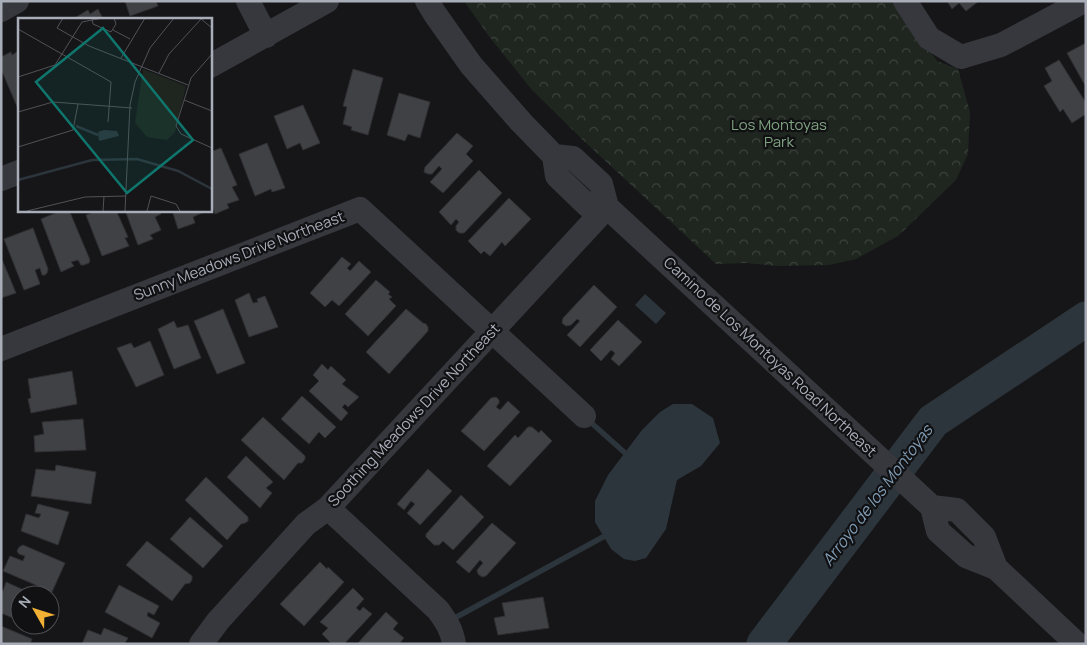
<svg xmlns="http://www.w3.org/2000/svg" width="1087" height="645" font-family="Manrope,sans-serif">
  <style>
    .forest { fill: url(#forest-crowns) }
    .water { fill: #2c353c }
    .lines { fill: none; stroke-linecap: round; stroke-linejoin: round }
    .stream { stroke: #2c353c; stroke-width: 5.5 }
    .river { stroke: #2c353c; stroke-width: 35 }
    .building { fill: #404145; stroke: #303034 }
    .street { stroke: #37383d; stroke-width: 24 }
    .labels { text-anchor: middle; stroke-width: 4.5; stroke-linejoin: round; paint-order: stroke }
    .park-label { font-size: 15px; fill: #7fa381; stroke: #111113 }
    .street-label { font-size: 15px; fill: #a8adb8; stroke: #111113 }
    .water-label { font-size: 16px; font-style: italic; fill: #7f9bb3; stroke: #111113 }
    .inset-river { fill: none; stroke: #2c353c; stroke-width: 2.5 }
    .inset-road { fill: none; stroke: #505258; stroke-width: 1 }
    .view { fill: #0f766e; fill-opacity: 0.15; stroke: #0f766e; stroke-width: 2.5 }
    .inset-edge { fill: none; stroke: #a8adb8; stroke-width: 2.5 }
  </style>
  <defs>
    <pattern id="forest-crowns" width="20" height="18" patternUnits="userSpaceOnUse" patternTransform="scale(1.25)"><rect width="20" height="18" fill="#1e261f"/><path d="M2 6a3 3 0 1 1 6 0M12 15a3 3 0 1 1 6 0" fill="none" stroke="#3c433d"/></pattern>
  </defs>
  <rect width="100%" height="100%" fill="#161618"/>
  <path class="forest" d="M 464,1 L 894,1 L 937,61 L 958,69 L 970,112 L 968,154 L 956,180 L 898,236 L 856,259 L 829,265 L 778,266 L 746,263 L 716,264 L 584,141 L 532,90 L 488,35 Z"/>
  <path class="water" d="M 645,294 L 666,313 L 656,324 L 635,305 Z
    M 673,404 L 692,404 L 713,418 L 720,443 L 701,466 L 677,480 L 666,529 L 646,558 L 635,561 L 624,559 L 611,549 L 595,522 L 595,501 L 608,475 L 642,430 L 660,412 Z"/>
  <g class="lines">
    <path class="stream" d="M 587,419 L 624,452
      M 451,620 L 603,537"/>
    <path class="river" d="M 764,644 L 933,421 L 1086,319"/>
  </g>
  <path class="building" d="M 125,1 L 156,1 L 158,6 L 130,16 Z
    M 947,1 L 979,1 L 966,11 L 959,3 L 952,9 Z
    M 98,9 L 103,19 L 73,19 L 88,10 L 90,14 Z
    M 1086,43 L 1086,87 L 1067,53 Z
    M 18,48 L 19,48 L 19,111 L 1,69 L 1,57 L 11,52 L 12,55 L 17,52 Z
    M 1059,60 L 1086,103 L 1086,114 L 1072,123 L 1063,109 L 1060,112 L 1044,86 L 1052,81 L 1045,68 Z
    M 353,69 L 383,78 L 368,135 L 351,130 L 352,127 L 343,124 L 347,107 L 343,106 Z
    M 399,93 L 430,102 L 420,138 L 408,134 L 405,141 L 387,135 Z
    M 303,105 L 320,143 L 303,150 L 300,143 L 287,149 L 274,116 Z
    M 457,133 L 473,146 L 466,154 L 473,161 L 443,193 L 430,182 L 442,169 L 439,166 L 432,174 L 428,174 L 424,172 L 425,167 Z
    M 267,143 L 285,188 L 272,192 L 271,189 L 255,196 L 239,154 Z
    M 221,148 L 237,185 L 232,187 L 239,200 L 227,204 L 229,208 L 215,214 L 210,202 L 210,152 Z
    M 479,170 L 502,193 L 464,233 L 459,233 L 456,230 L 456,226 L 459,222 L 456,219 L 451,225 L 439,212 Z
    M 509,198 L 531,219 L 505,246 L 502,242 L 490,256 L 484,251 L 481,254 L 468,241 Z
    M 63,210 L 69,210 L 90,260 L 89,263 L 84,265 L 81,265 L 78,260 L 71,262 L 74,266 L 61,272 L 41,219 Z
    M 100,210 L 116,210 L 128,237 L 125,238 L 129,246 L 102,256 L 86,215 Z
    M 125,210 L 159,210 L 161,214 L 155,217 L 161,230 L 150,235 L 153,239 L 138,245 Z
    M 172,210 L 203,210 L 204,212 L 193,217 L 195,223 L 178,229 Z
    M 33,228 L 48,269 L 47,273 L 45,275 L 42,275 L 40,268 L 35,270 L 40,284 L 24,290 L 4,239 Z
    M 1,257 L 16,293 L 1,298 Z
    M 342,257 L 351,264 L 347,268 L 350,271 L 359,261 L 371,272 L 339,306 L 332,300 L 325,307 L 310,293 Z
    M 376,280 L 390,292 L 388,294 L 392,297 L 389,299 L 396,306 L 368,336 L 345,314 Z
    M 594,285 L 617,307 L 580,347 L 567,335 L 580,321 L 577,319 L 571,325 L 566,326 L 562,323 L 563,318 Z
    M 249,293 L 253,303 L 258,302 L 257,299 L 265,296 L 278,327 L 249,337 L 235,300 Z
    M 223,309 L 245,363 L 217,374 L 194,321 Z
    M 406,309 L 423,323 L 426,324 L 428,327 L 428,331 L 389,374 L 366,352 Z
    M 618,320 L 642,342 L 619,366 L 611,359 L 615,353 L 611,350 L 601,361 L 590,350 Z
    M 174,321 L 177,328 L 188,325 L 201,358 L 174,369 L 158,329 Z
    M 150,341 L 164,375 L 136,387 L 117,348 L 131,343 L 134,348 Z
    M 322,364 L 328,370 L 331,366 L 346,380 L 342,384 L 359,397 L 348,407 L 345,404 L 342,407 L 348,413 L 341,421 L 309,391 L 319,381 L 313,375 Z
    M 72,371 L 77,404 L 31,413 L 28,399 L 31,398 L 28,379 Z
    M 302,396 L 336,427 L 325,438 L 319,432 L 309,444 L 281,419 Z
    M 496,397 L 499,400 L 499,403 L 496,407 L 500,410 L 508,401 L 520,412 L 484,451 L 461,431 L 491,398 Z
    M 263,417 L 305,456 L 305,459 L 302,463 L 298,463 L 284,480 L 241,440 Z
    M 83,419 L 86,450 L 35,452 L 34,436 L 44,434 L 42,422 Z
    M 528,427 L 532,427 L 539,433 L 541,430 L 552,441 L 510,486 L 487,466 L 515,435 L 518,438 Z
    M 246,456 L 273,482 L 266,488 L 272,493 L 260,508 L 227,477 Z
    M 56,465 L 96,472 L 91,504 L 31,496 L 36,469 L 55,471 Z
    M 428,469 L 452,491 L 420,525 L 407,513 L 415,504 L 411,501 L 404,510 L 397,504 Z
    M 206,477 L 248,517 L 248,521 L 245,523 L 241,524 L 227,540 L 185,500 Z
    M 461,495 L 484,517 L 453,550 L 443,541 L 439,545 L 434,545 L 426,537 L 426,534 Z
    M 38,504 L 69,512 L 58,545 L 21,531 L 26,514 L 39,518 L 41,514 L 35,513 Z
    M 190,517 L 223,546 L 203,568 L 170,539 Z
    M 492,523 L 516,543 L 486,576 L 482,577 L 478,574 L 477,570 L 483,563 L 480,560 L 469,573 L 456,562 Z
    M 147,541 L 192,576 L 192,580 L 190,583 L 185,584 L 172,601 L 126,565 Z
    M 23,545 L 65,563 L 52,592 L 3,571 L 10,556 L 23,561 L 25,556 L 19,554 L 17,551 L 19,547 Z
    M 320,562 L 327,569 L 328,567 L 344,582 L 304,626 L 280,604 Z
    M 6,582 L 35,595 L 20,595 L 20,621 L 1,613 L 1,590 L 3,591 Z
    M 119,585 L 159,606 L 154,615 L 148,612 L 147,616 L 160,623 L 152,638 L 105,612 Z
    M 353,588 L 364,599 L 356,608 L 360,611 L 363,607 L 372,614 L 344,644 L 332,644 L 322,634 L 328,628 L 320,622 Z
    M 543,597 L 549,628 L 498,635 L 494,618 L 505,616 L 502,603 Z
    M 386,612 L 398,623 L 393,629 L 404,638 L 399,644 L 357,644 Z
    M 1,626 L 32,639 L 30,644 L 1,644 Z
    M 104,628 L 128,638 L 125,643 L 129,644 L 82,644 L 88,630 L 101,635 Z"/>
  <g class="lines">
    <path class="street" d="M 248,1 L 266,36
      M 427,1 L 435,14 L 471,65 L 521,122 L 554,156 L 557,176 L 588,206 L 607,207
      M 905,1 L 929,38 L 961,57 L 1001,45 L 1084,1
      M 1,10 L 17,1
      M 210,66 L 327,1
      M 554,156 L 573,158 L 601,184 L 607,207 L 932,507 L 938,531 L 966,556 L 996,568 L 1077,644
      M 1,179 L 19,172
      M 1,349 L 360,209 L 584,416
      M 932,507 L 957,510 L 984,537 L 996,568
      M 328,508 L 438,610 C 446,621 452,630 454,644
      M 201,644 L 218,621 L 306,524 L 328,508 L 607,207"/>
  </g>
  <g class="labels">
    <g class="park-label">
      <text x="779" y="130">Los Montoyas<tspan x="779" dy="17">Park</tspan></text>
    </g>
    <g class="street-label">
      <text transform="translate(239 256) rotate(-21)" y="5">Sunny Meadows Drive Northeast</text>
      <text transform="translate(770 357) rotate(43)" y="5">Camino de Los Montoyas Road Northeast</text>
      <text transform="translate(414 415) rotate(-47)" y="5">Soothing Meadows Drive Northeast</text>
    </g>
    <g class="water-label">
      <text transform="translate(877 495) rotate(-53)" y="6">Arroyo de los Montoyas</text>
    </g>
  </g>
  <g transform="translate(18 18)">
    <rect width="194" height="194" fill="#161618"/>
    <path d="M 125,51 L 168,68 L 157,114 L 149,122 L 129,119 L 117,105 Z" fill="#1e261f"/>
    <path d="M 86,112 L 99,113 L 101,118 L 81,123 L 80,114 Z" fill="#2c353c"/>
    <path class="inset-river" d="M 58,108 L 80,117M 0,162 L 74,142 L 119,141 L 160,153 L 194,171"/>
    <path class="inset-road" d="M 45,0 L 39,10 L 71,28 L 170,67M 182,0 L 194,10M 74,1 L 75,6 L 93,14 L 98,6 L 96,0M 0,11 L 93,64 L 90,104M 95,12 L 112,21M 194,36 L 173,60 L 158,108 L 163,116 L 194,130M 103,40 L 127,0M 141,55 L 151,36 L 184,0M 0,59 L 37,47 L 64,4 L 85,0M 166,82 L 194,93M 0,94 L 35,84 L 114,90M 0,129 L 55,112 L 60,86M 9,193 L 67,179 L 108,178M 85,193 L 86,178M 107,193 L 112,87 L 117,64 L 132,30 L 156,0M 129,193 L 133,178 L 158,186 L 162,193"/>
    <path class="view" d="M 85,10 L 175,122 L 109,175 L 18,64 Z"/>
    <rect width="194" height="194" class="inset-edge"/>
  </g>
  <rect width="1087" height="645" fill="none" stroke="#a8adb8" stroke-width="5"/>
  <g transform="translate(35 610) rotate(309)"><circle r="24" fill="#111113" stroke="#4d4f55"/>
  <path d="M0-4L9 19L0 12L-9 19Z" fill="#f2b134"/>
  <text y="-8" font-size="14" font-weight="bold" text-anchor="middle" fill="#a8adb8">N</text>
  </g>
</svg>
